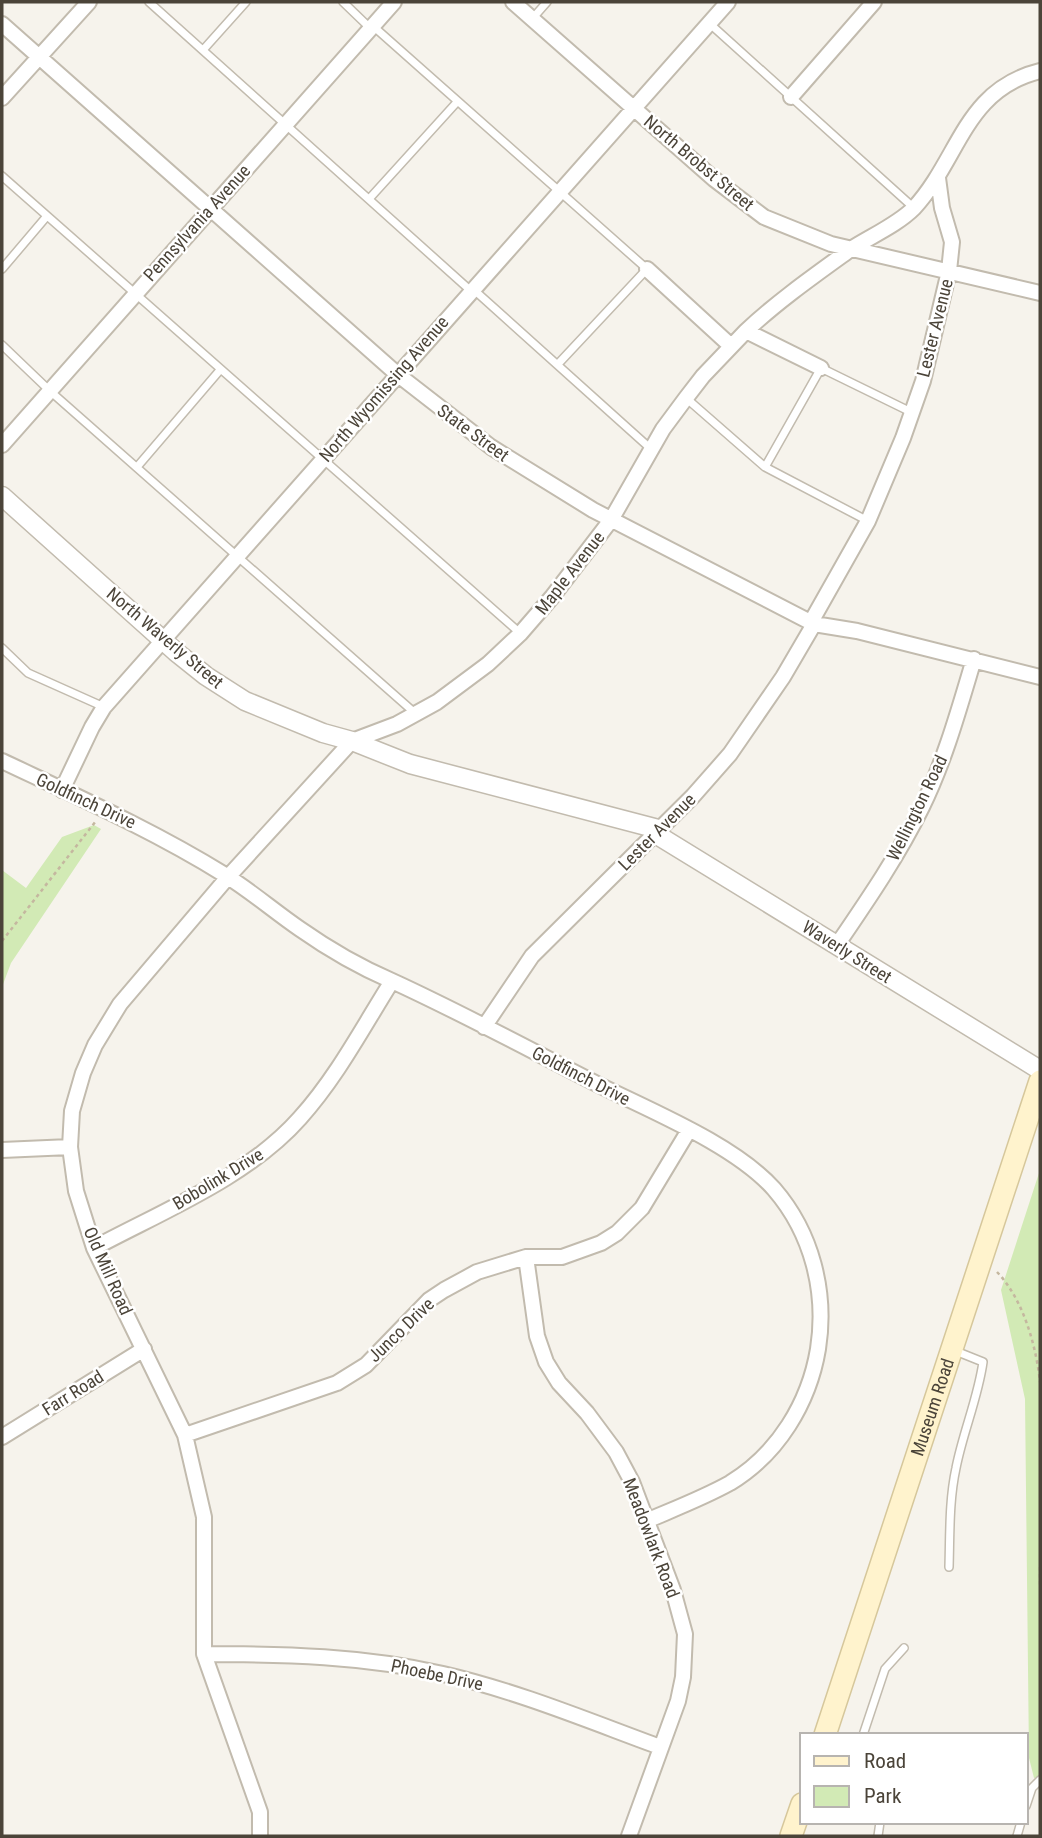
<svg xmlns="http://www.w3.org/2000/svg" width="1042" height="1838" font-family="'Roboto Condensed',sans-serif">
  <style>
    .green { fill: #d2eab5 }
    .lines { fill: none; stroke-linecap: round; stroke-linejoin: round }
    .service-casing { stroke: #c2bbae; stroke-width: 10 }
    .minor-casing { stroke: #c2bbae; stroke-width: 18 }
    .tertiary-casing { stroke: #c2bbae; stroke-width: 21 }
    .secondary-casing { stroke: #d6c79b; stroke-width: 24 }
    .path { stroke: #c4b79f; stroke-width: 2.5; stroke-dasharray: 3.5 3.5; stroke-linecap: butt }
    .service { stroke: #fff; stroke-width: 7 }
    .minor { stroke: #fff; stroke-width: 14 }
    .tertiary { stroke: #fff; stroke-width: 18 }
    .secondary { stroke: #fff3cd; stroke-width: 21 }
    .labels { text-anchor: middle; stroke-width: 5; stroke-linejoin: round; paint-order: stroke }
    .street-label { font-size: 18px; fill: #4b4439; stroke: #fff }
  </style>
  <rect width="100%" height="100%" fill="#f6f3ec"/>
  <path class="green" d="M 94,825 L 101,829 L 11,963 L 2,987 L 2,870 L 26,888 L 62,837 Z
    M 1040,1170 L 1040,1777 L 1034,1778 L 1029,1758 L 1025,1399 L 1001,1290 Z"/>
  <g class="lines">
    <g class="service-casing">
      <path id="service" d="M 149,2 L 471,291
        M 343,2 L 370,28
        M 532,19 L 547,2
        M 709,23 L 914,208
        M 373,26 L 647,269 L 558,364
        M 203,50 L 246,2
        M 2,176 L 520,633
        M 369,199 L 457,102
        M 2,269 L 47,216
        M 473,289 L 651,449
        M 2,345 L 50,391 L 416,714
        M 686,398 L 765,467 L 868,521
        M 137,467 L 220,370
        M 765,467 L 821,368 L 913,413
        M 2,648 L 28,673 L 104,707
        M 949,1567 C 950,1534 949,1500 956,1468 C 963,1432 978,1398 983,1362 L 953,1350
        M 863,1735 L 885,1669 L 904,1648
        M 1026,1806 L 1032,1788 L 1040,1780
        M 878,1836 L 880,1822
        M 1017,1836 L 1021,1822"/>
    </g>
    <g class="minor-casing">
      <path id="minor" d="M 513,2 L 714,179 L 764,217 L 831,244 L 1040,293
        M 2,24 L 397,374 L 491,447 L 593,510 L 814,624 L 857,631 L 1040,677
        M 791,97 L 874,2
        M 2,98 L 89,2
        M 647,269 L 731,346
        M 746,331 C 778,301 815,275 851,249 C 871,236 897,225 914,208 C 960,158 964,90 1040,71
        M 2,445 L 394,2
        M 811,622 L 868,521 L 903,438 L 923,381 L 949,271 L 952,242 L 942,208 L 938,178
        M 2,761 C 78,797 154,831 225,875 C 251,891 275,912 300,929 C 327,948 362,968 392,981 C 462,1013 530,1050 599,1085 C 651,1111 735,1145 774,1189 C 812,1233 827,1292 818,1349 C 809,1403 778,1454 730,1483 C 703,1498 674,1509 646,1521
        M 62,790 L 92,727 L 104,707 L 728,2
        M 837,945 C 867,901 898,856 922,807 C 945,760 959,709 974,659
        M 484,1027 L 532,956 L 693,796 L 730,754 L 783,677 L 814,624
        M 2,1150 L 70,1147
        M 94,1248 C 163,1211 248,1177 300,1118 C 337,1077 363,1027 392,981
        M 526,1257 L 537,1336 L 546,1362 L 559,1383 L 587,1413 L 616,1452 L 632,1482 L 673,1590 L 685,1634 L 683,1677 L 678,1701 L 629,1836
        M 185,1435 L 337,1383 L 366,1365 L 429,1300 L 444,1290 L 477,1272 L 526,1257 L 562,1257 L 601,1243 L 617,1233 L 642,1208 L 689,1130
        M 2,1437 L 144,1349
        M 204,1654 C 285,1654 364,1656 443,1674 C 517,1691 589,1721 660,1747
        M 260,1836 L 260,1812 L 204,1654 L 204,1517 L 185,1435 L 94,1248 L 76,1191 L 70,1147 L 72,1111 L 83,1073 L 95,1045 L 120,1004 L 228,877 L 352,741 L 397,724 L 437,702 L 488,664 L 520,634 L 552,597 L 611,520 L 663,429 L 686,398 L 703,376 L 746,331 L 821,368"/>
    </g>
    <g class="tertiary-casing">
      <path id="tertiary" d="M 2,496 L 176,652 L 206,676 L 245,701 L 323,733 L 352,741 L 410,764 L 658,829
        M 654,833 L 1040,1070"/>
    </g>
    <g class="secondary-casing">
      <g id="secondary">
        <path id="s1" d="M 825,1735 L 1040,1081"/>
        <path d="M 791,1836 L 802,1804"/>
      </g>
    </g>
    <path class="path" d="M 2,941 L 96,821
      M 997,1272 C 1023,1299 1036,1345 1040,1382
      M 1040,1567 L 1040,1588"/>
    <use href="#service" class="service"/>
    <use href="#minor" class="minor"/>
    <use href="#tertiary" class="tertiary"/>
    <use href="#secondary" class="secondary"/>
  </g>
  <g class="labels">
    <g class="street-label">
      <text transform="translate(699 163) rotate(40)" y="6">North Brobst Street</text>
      <text transform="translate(197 223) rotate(-48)" y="6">Pennsylvania Avenue</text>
      <text transform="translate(935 328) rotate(-76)" y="6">Lester Avenue</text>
      <text transform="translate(384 389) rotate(-49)" y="6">North Wyomissing Avenue</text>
      <text transform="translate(473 433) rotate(36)" y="6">State Street</text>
      <text transform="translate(570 573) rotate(-52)" y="6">Maple Avenue</text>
      <text transform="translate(165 638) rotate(40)" y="6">North Waverly Street</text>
      <text transform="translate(86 801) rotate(25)" y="6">Goldfinch Drive</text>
      <text transform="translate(917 808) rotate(-64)" y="6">Wellington Road</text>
      <text transform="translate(657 832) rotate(-45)" y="6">Lester Avenue</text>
      <text transform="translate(847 952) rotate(32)" y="6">Waverly Street</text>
      <text transform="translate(581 1076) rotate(27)" y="6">Goldfinch Drive</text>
      <text transform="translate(218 1179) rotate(-31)" y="6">Bobolink Drive</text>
      <text transform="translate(108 1271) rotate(66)" y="6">Old Mill Road</text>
      <text transform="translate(401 1330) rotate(-44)" y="6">Junco Drive</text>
      <text transform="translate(73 1393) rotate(-32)" y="6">Farr Road</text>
      <text dy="6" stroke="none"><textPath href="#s1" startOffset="345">Museum Road</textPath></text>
      <text transform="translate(651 1538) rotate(69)" y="6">Meadowlark Road</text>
      <text transform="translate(437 1675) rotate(12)" y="6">Phoebe Drive</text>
    </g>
  </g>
  <rect width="1042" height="1838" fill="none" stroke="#4b4439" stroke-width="7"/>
  <rect x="800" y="1733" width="228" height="91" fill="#ffffff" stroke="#b7b4b0" stroke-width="2"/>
  <rect x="814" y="1756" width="35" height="10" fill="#fff3cd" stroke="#b7b4b0" stroke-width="2"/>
  <text x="864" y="1768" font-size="21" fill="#4b4439">Road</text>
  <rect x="814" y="1786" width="35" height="21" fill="#d2eab5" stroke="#b7b4b0" stroke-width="2"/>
  <text x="864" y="1803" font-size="21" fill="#4b4439">Park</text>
</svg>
